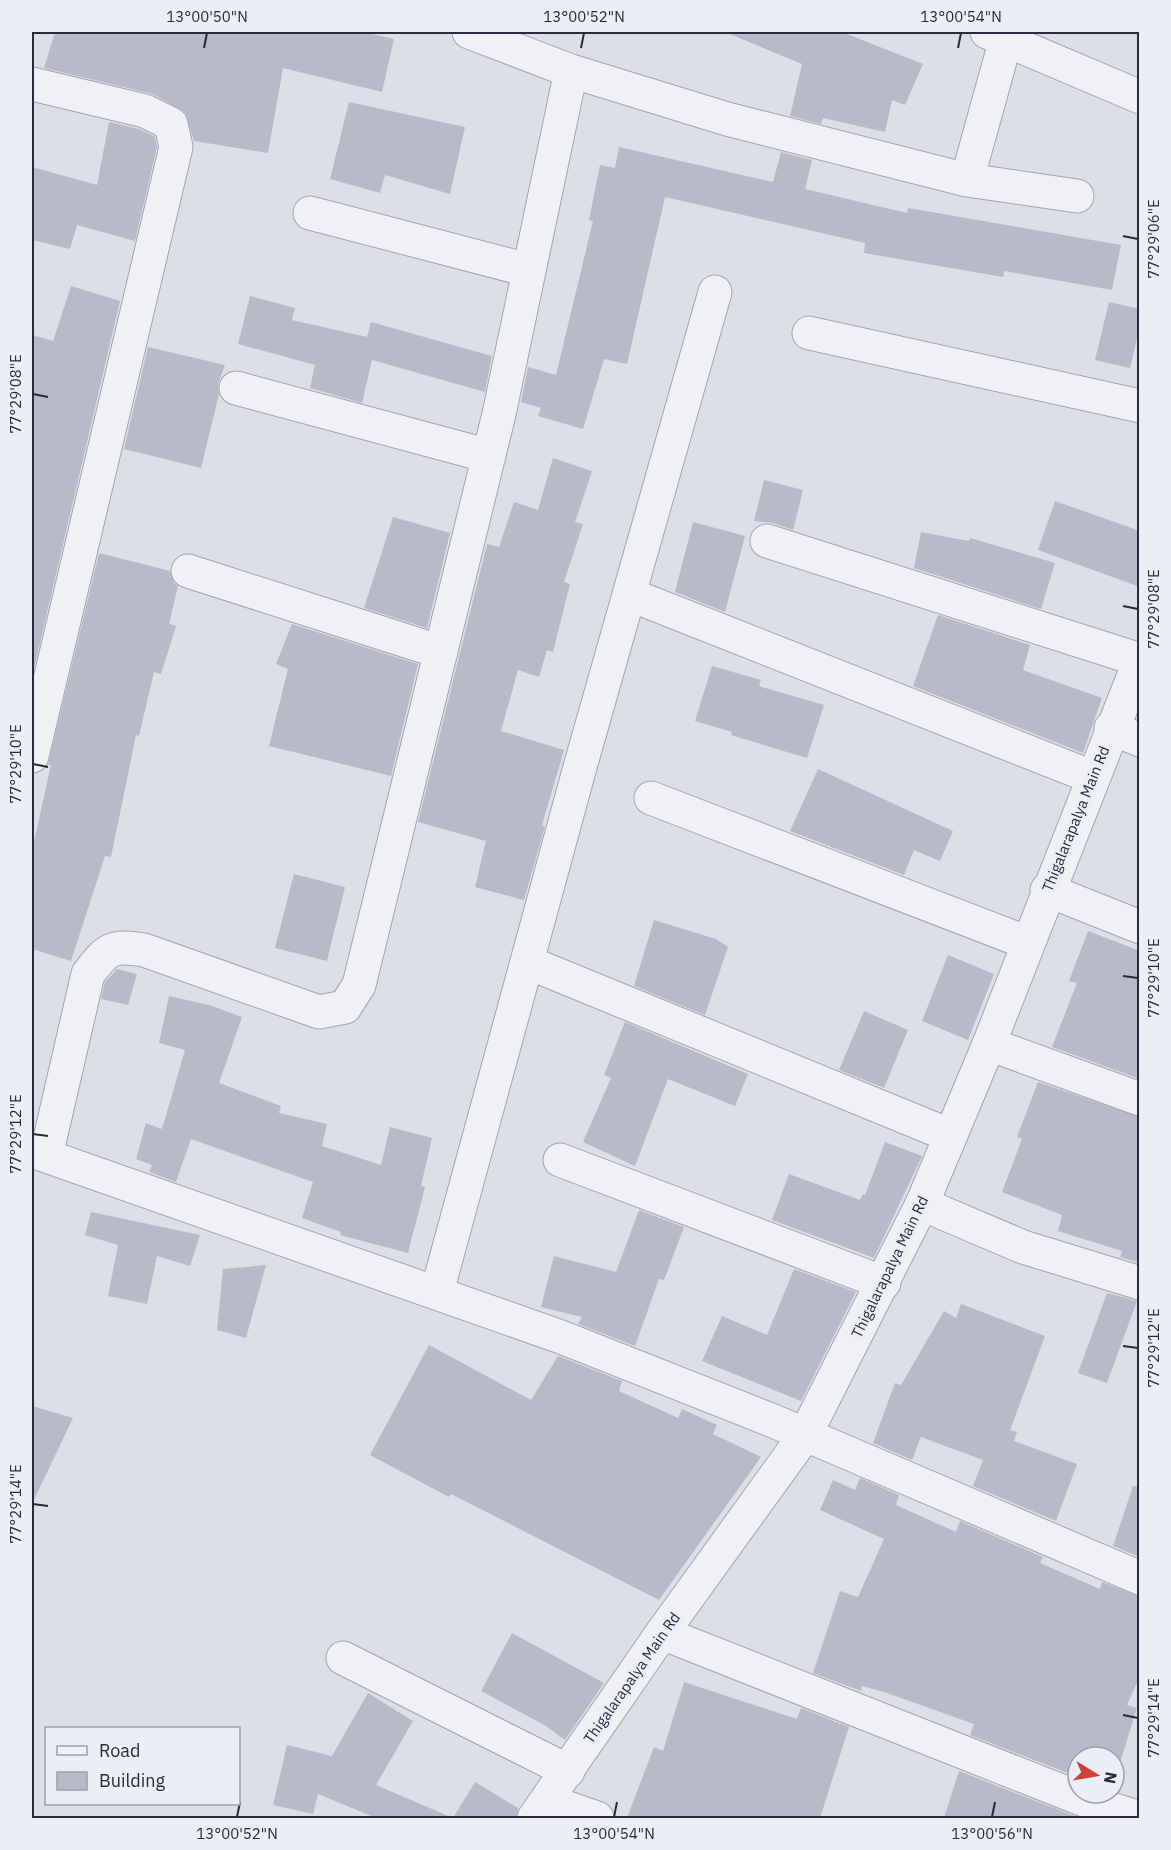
<svg xmlns="http://www.w3.org/2000/svg" width="1171" height="1850" font-family="'IBM Plex Sans',sans-serif">
  <style>
    .building { fill: #b7bac7 }
    .lines { fill: none; stroke-linecap: round; stroke-linejoin: round }
    .minor-casing { stroke: #a2a5b1; stroke-width: 35 }
    .tertiary-casing { stroke: #a2a5b1; stroke-width: 35 }
    .minor { stroke: #eff1f5; stroke-width: 33 }
    .tertiary { stroke: #eff1f5; stroke-width: 33 }
    .ticks { fill: none; stroke: #262b3d; stroke-width: 2 }
    .labels { text-anchor: middle; stroke-width: 6; stroke-linejoin: round; paint-order: stroke }
    .street-label { font-size: 15px; fill: #262b3d; stroke: #eceef5 }
    .neatline { fill: none; stroke: #262b3d; stroke-width: 2 }
    .ticks-label { font-size: 15px; text-anchor: middle; fill: #262b3d }
  </style>
  <rect width="100%" height="100%" fill="#dddfe7"/>
  <path class="building" d="M 55,32 L 364,32 L 394,39 L 382,92 L 283,68 L 268,153 L 194,141 L 185,112 L 153,94 L 44,68 Z
    M 725,32 L 842,32 L 923,64 L 905,105 L 892,100 L 885,132 L 823,118 L 821,124 L 790,116 L 802,64 Z
    M 349,102 L 465,127 L 450,194 L 385,175 L 380,193 L 330,179 Z
    M 109,122 L 139,129 L 155,137 L 157,147 L 135,241 L 77,225 L 70,249 L 32,240 L 32,167 L 97,185 Z
    M 619,147 L 773,182 L 781,152 L 812,160 L 805,189 L 907,213 L 908,208 L 1121,245 L 1112,290 L 1004,271 L 1003,277 L 864,253 L 865,243 L 665,197 L 627,364 L 604,359 L 583,429 L 538,416 L 541,408 L 521,402 L 528,367 L 556,375 L 593,221 L 589,220 L 600,165 L 615,168 Z
    M 71,286 L 120,301 L 32,677 L 32,335 L 53,341 Z
    M 250,296 L 295,308 L 292,320 L 367,337 L 371,322 L 492,356 L 485,392 L 372,360 L 362,403 L 310,388 L 315,365 L 238,344 Z
    M 1109,302 L 1140,309 L 1140,326 L 1130,368 L 1095,360 Z
    M 148,347 L 225,365 L 218,384 L 219,394 L 201,468 L 124,449 Z
    M 553,458 L 592,471 L 575,522 L 583,524 L 564,582 L 570,584 L 553,652 L 547,650 L 539,677 L 518,670 L 501,731 L 564,750 L 542,825 L 545,826 L 524,900 L 475,887 L 486,841 L 418,822 L 487,544 L 499,547 L 514,502 L 538,510 Z
    M 764,480 L 803,490 L 793,530 L 773,523 L 754,521 Z
    M 1055,501 L 1140,531 L 1140,587 L 1038,550 Z
    M 393,517 L 450,533 L 427,628 L 364,608 Z
    M 693,522 L 745,536 L 725,612 L 675,592 Z
    M 921,532 L 969,541 L 970,538 L 1055,563 L 1041,609 L 914,568 Z
    M 99,553 L 170,571 L 174,583 L 178,586 L 169,624 L 176,626 L 161,674 L 154,672 L 139,736 L 136,735 L 111,857 L 105,856 L 71,961 L 32,949 L 32,851 L 51,765 L 48,765 Z
    M 938,615 L 1030,645 L 1023,670 L 1102,698 L 1083,753 L 913,686 Z
    M 292,624 L 418,664 L 391,776 L 269,746 L 288,669 L 276,664 Z
    M 712,666 L 761,680 L 759,686 L 824,705 L 807,758 L 731,735 L 732,732 L 695,721 Z
    M 818,769 L 953,831 L 940,861 L 914,850 L 904,875 L 790,831 Z
    M 294,874 L 345,887 L 327,961 L 275,948 Z
    M 654,920 L 716,939 L 728,947 L 705,1015 L 634,986 Z
    M 1088,931 L 1140,951 L 1140,1079 L 1052,1047 L 1077,983 L 1069,981 Z
    M 948,955 L 994,974 L 968,1040 L 922,1021 Z
    M 117,969 L 137,974 L 128,1005 L 101,999 L 105,982 Z
    M 169,996 L 209,1005 L 242,1017 L 219,1083 L 281,1106 L 279,1113 L 327,1124 L 322,1146 L 381,1165 L 390,1127 L 432,1138 L 421,1186 L 425,1187 L 408,1253 L 340,1235 L 341,1232 L 302,1218 L 313,1182 L 191,1139 L 176,1182 L 149,1172 L 152,1165 L 136,1159 L 146,1123 L 162,1129 L 185,1050 L 159,1043 Z
    M 864,1011 L 908,1030 L 884,1088 L 839,1070 Z
    M 625,1022 L 748,1074 L 735,1106 L 668,1079 L 635,1166 L 583,1142 L 611,1078 L 604,1075 Z
    M 1038,1082 L 1140,1117 L 1140,1263 L 1120,1257 L 1122,1251 L 1058,1231 L 1062,1215 L 1002,1192 L 1022,1139 L 1017,1137 Z
    M 885,1142 L 922,1156 L 874,1258 L 772,1220 L 789,1174 L 860,1200 L 863,1194 L 865,1195 Z
    M 639,1210 L 684,1227 L 664,1280 L 659,1279 L 635,1346 L 578,1324 L 582,1317 L 541,1307 L 554,1256 L 616,1272 Z
    M 91,1212 L 200,1235 L 190,1266 L 157,1256 L 147,1304 L 108,1296 L 118,1245 L 85,1235 Z
    M 266,1265 L 246,1338 L 217,1330 L 223,1269 Z
    M 794,1269 L 856,1292 L 801,1401 L 702,1361 L 722,1316 L 767,1335 Z
    M 1107,1293 L 1137,1301 L 1107,1383 L 1078,1373 Z
    M 961,1304 L 1045,1336 L 1010,1430 L 1017,1432 L 1014,1441 L 1077,1464 L 1056,1521 L 973,1486 L 983,1460 L 921,1437 L 912,1460 L 873,1443 L 895,1383 L 901,1385 L 944,1311 L 956,1318 Z
    M 429,1345 L 531,1400 L 558,1356 L 622,1381 L 619,1391 L 678,1418 L 682,1409 L 717,1425 L 713,1434 L 761,1457 L 659,1600 L 451,1494 L 449,1497 L 370,1455 Z
    M 32,1406 L 73,1418 L 32,1504 Z
    M 860,1478 L 899,1495 L 896,1505 L 956,1532 L 960,1521 L 1043,1557 L 1040,1563 L 1100,1589 L 1102,1582 L 1140,1596 L 1140,1676 L 1127,1705 L 1137,1708 L 1114,1782 L 1114,1757 L 1078,1757 L 1078,1777 L 970,1735 L 974,1724 L 884,1692 L 862,1686 L 861,1691 L 813,1673 L 840,1591 L 858,1597 L 884,1539 L 820,1510 L 833,1480 L 855,1490 Z
    M 1133,1486 L 1140,1487 L 1140,1557 L 1113,1546 Z
    M 512,1633 L 604,1683 L 565,1740 L 546,1726 L 481,1691 Z
    M 684,1682 L 797,1719 L 801,1708 L 849,1727 L 820,1818 L 627,1818 L 654,1747 L 663,1751 Z
    M 368,1693 L 413,1721 L 376,1785 L 453,1818 L 475,1782 L 518,1808 L 516,1818 L 376,1818 L 318,1794 L 313,1814 L 273,1805 L 287,1745 L 332,1756 Z
    M 959,1771 L 1080,1818 L 944,1818 Z"/>
  <g class="lines">
    <g class="minor-casing">
      <path id="minor" d="M 987,32 L 1140,97
        M 571,71 L 727,119 L 967,180 L 1006,39
        M 32,84 L 145,111 L 171,124 L 176,147 L 32,756
        M 967,180 L 1077,196
        M 310,213 L 528,270
        M 809,333 L 1140,406
        M 236,388 L 489,456
        M 767,541 L 1140,660
        M 188,571 L 441,652
        M 631,595 L 1092,777
        M 1111,728 L 1140,740
        M 651,798 L 1028,943
        M 1047,890 L 1140,927
        M 527,962 L 949,1135
        M 989,1044 L 1140,1099
        M 32,1151 L 561,1337 L 771,1420 L 1140,1578
        M 46,1156 L 88,974 C 108,948 111,945 144,950 L 319,1012 L 345,1007 L 359,985 L 499,414 L 571,71 L 469,32
        M 560,1160 L 884,1283
        M 922,1204 L 1023,1247 L 1140,1283
        M 437,1292 L 580,767 L 715,292
        M 662,1633 L 1089,1802 L 1140,1818
        M 343,1658 L 568,1771
        M 548,1801 L 597,1818"/>
    </g>
    <g class="tertiary-casing">
      <path id="tertiary" d="M 534,1818 L 662,1633 L 805,1435 L 922,1204 L 989,1044 L 1140,660"/>
    </g>
    <use href="#minor" class="minor"/>
    <use href="#tertiary" class="tertiary"/>
  </g>
  <path class="ticks" d="M 204,48 L 207,33M 581,48 L 584,33M 958,48 L 961,33M 1123,236 L 1138,239M 33,394 L 48,397M 1123,606 L 1138,609M 33,764 L 48,767M 1123,976 L 1138,978M 33,1134 L 48,1136M 1123,1346 L 1138,1348M 33,1504 L 48,1506M 1123,1715 L 1138,1718M 237,1817 L 240,1802M 614,1817 L 617,1802M 992,1817 L 995,1802"/>
  <g class="labels">
    <g class="street-label">
      <text transform="translate(1076 819) rotate(-68)" y="5">Thigalarapalya Main Rd</text>
      <text transform="translate(890 1267) rotate(-64)" y="5">Thigalarapalya Main Rd</text>
      <text transform="translate(632 1678) rotate(-55)" y="5">Thigalarapalya Main Rd</text>
    </g>
  </g>
  <rect width="1171" height="1850" fill="none" stroke="#eceef5" stroke-width="66"/>
  <rect x="45" y="1727" width="195" height="78" fill="#eceef5" stroke="#9da0ab" stroke-width="1.5"/>
  <rect x="57" y="1746" width="30" height="9" fill="#eff1f5" stroke="#9da0ab" stroke-width="1.5"/>
  <text x="99" y="1757" font-size="18" fill="#262b3d">Road</text>
  <rect x="57" y="1772" width="30" height="18" fill="#b7bac7" stroke="#9da0ab" stroke-width="1.5"/>
  <text x="99" y="1787" font-size="18" fill="#262b3d">Building</text>
  <g transform="translate(1096 1775) rotate(101)"><circle r="28" fill="#eceef5" stroke="#9da0ab" stroke-width="1.5"/>
  <path d="M0-4.5L10 22L0 15L-10 22Z" fill="#cf3f3f"/>
  <text y="-9" font-size="16" font-weight="bold" text-anchor="middle" fill="#262b3d">N</text>
  </g>
  <rect x="33" y="33" width="1105" height="1784" class="neatline"/>
  <g class="ticks-label">
    <text x="207" y="22">13°00'50"N</text>
    <text x="584" y="22">13°00'52"N</text>
    <text x="961" y="22">13°00'54"N</text>
    <text transform="translate(1154 239) rotate(-90)" y="5">77°29'06"E</text>
    <text transform="translate(16 394) rotate(-90)" y="5">77°29'08"E</text>
    <text transform="translate(1154 609) rotate(-90)" y="5">77°29'08"E</text>
    <text transform="translate(16 764) rotate(-90)" y="5">77°29'10"E</text>
    <text transform="translate(1154 978) rotate(-90)" y="5">77°29'10"E</text>
    <text transform="translate(16 1134) rotate(-90)" y="5">77°29'12"E</text>
    <text transform="translate(1154 1348) rotate(-90)" y="5">77°29'12"E</text>
    <text transform="translate(16 1504) rotate(-90)" y="5">77°29'14"E</text>
    <text transform="translate(1154 1718) rotate(-90)" y="5">77°29'14"E</text>
    <text x="237" y="1839">13°00'52"N</text>
    <text x="614" y="1839">13°00'54"N</text>
    <text x="992" y="1839">13°00'56"N</text>
  </g>
</svg>
